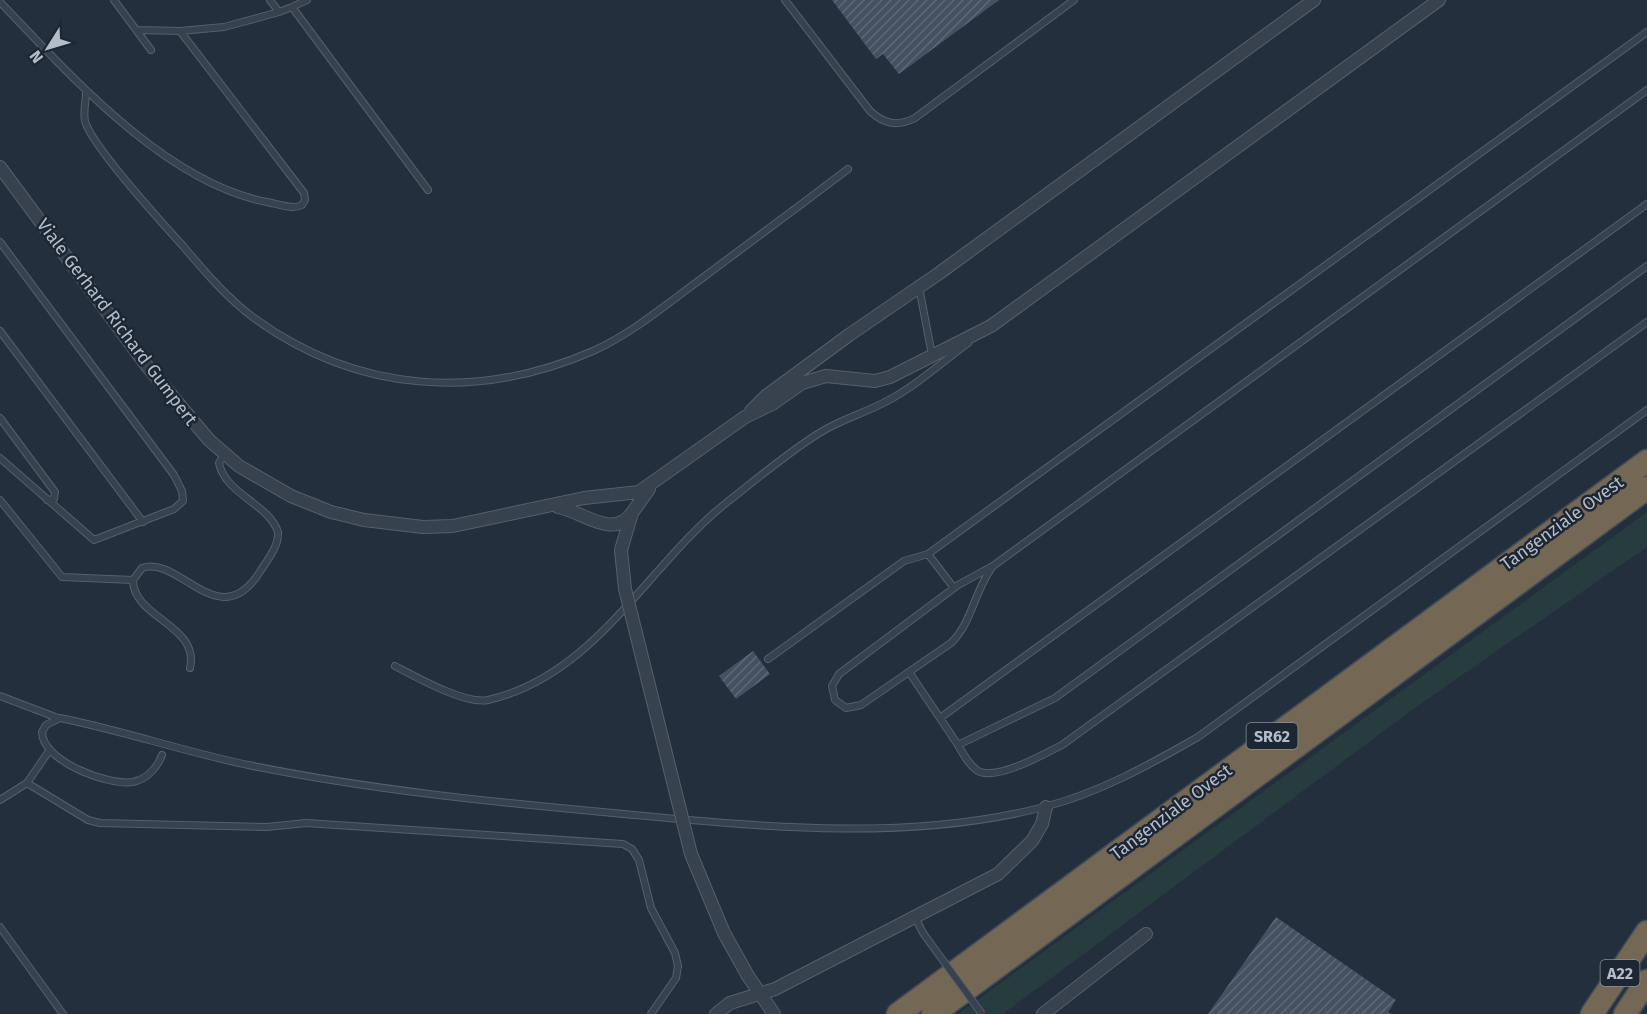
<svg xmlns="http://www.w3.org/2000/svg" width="1647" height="1014" font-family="'Fira Sans',sans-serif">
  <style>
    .grass { fill: #263c3f }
    .building { fill: url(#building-hatch) }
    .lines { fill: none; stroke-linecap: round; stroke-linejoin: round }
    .lane-casing { stroke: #565f6c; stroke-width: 8 }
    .street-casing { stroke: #565f6c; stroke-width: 14 }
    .highway-casing { stroke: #434c59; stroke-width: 25 }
    .lane { stroke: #38414e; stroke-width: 6 }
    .street { stroke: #38414e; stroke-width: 12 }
    .highway { stroke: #746855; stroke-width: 22 }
    .lane-bridge-casing { stroke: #565f6c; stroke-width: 8; stroke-linecap: butt }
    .street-bridge-casing { stroke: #565f6c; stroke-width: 14; stroke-linecap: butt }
    .lane-bridge { stroke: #38414e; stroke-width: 6 }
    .street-bridge { stroke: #38414e; stroke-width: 12 }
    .labels { text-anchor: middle; stroke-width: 5; stroke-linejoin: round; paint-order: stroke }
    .shield { fill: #1d2633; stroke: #878f9c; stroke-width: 1.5 }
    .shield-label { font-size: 16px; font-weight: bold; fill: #b4bcc9 }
    .street-label { font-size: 18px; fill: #b4bcc9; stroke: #1d2633 }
  </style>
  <defs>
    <pattern id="building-hatch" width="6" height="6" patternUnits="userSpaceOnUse" patternTransform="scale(1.5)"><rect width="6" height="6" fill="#455162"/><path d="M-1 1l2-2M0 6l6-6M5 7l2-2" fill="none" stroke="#5d6877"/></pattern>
  </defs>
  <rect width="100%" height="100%" fill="#242f3e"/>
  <path class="grass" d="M 1647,512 L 1647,547 L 1416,707 L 1003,1014 L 958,1014 Z"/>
  <path class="building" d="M 832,0 L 999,0 L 899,74 L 883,54 L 876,59 Z
    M 753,651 L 770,674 L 736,699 L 719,676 Z
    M 1276,917 L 1396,1000 L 1388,1012 L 1391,1014 L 1208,1014 Z"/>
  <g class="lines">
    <g class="lane-casing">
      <path id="lane" d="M 114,0 L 151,50
        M 785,0 L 870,111 C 884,124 897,127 915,118 L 1074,0
        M 0,2 C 69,74 165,183 267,202 C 278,204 292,210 302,205 L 305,200 L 304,193 L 180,31 L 137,30
        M 292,7 L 307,0
        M 279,12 L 292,7 L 428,190
        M 180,31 L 224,27 L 279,12 L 270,0
        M 86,92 C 86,101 83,112 85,121 C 91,145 163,224 183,246 C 205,272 227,298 254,318 C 357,393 478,401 593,351 C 631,334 664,306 697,282 C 748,244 798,207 848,169
        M 0,242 L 174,475 L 182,491 L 183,501 L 174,509 L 94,540 L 0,458
        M 919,287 L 932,355
        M 0,331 L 143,522
        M 0,418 L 55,492 L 54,499 L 47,500
        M 0,500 L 62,577 L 133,580
        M 993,566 C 975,589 972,623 951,643 L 861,705 L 846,708 L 835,700 L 832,686 L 839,674 L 958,585 L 993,566 L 1647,90
        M 954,588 L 928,554 L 1647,32
        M 768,659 L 904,561 L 928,554
        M 395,666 C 416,677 466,705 488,700 C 596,675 646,567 726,503 C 757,479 788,452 821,432 C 842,419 865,413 887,401 C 916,386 942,362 968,343
        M 190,668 C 200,625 133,618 133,580 L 142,568 C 179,554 220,638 261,570 C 268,559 279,546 278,532 C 269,504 225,494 219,463 L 224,454
        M 909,672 L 958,745 L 1055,698 L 1647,266
        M 0,696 L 58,718
        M 940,718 L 1647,204
        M 958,745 C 963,754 969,765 978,771 C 997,781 1044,754 1062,745 L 1647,322
        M 162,755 C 157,768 147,779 133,782 C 108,786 42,761 42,732 L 46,725 L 60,718 C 125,731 188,753 253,766 C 372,790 493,802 613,813 C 755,826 904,843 1044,807 C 1099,793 1149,765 1198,737 L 1647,410
        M 27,783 L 88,820 L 100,823 L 267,827 L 306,823 L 623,844 L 632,849 L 639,860 L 651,908 L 675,953 L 678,966 L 676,978 L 651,1014
        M 0,800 L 27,783 L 49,751
        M 915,917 L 923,933
        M 0,927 L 63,1014"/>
    </g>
    <g class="street-casing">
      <path id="street" d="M 0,167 L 147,366 L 209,440 L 239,466 L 291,496 L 331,512 L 364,520 L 423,527 L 453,526 L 584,498 L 639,492 L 745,417 L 772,404 L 802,383 L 826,376 L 875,381 L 890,377 L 991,326 L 1439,0
        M 751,411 L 766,396 L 849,335 L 938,274 L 1314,0
        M 558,507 C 584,512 613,540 632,513
        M 621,550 L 632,513 L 649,489
        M 691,854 L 724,933 L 748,976 L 774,1014
        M 716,1014 L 730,1003 L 775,989 L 998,874 L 1032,841 L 1042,824 L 1046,807
        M 1043,1014 L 1146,934"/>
    </g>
    <g class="highway-casing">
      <path id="highway" d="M 898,1014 L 1647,461
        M 933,1014 L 1647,488
        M 1592,1014 L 1647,932
        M 1625,1014 L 1647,981"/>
    </g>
    <use href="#lane" class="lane"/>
    <use href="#street" class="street"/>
    <use href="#highway" class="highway"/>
    <g class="lane-bridge-casing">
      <path id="lane-bridge" d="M 923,933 L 982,1014"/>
    </g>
    <g class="street-bridge-casing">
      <path id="street-bridge" d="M 621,550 L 625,589 L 691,854"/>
    </g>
    <use href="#lane-bridge" class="lane-bridge"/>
    <use href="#street-bridge" class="street-bridge"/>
  </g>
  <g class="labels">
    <g class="shield">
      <rect x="1246.5" y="723" width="51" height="26" rx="4.5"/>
      <rect x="1600.5" y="960" width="39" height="26" rx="4.5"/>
    </g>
    <g class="shield-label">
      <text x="1272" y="742">SR62</text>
      <text x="1620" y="979">A22</text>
    </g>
    <g class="street-label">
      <text transform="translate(117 322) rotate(53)" y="6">Viale Gerhard Richard Gumpert</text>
      <text transform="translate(1562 523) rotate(-36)" y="6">Tangenziale Ovest</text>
      <text transform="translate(1171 812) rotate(-37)" y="6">Tangenziale Ovest</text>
    </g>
  </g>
  <g transform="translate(48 48) rotate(233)" stroke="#1d2633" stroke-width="4.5" paint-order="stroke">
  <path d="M0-4.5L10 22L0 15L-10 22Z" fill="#b4bcc9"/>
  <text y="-9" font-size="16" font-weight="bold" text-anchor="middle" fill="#b4bcc9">N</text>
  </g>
</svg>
